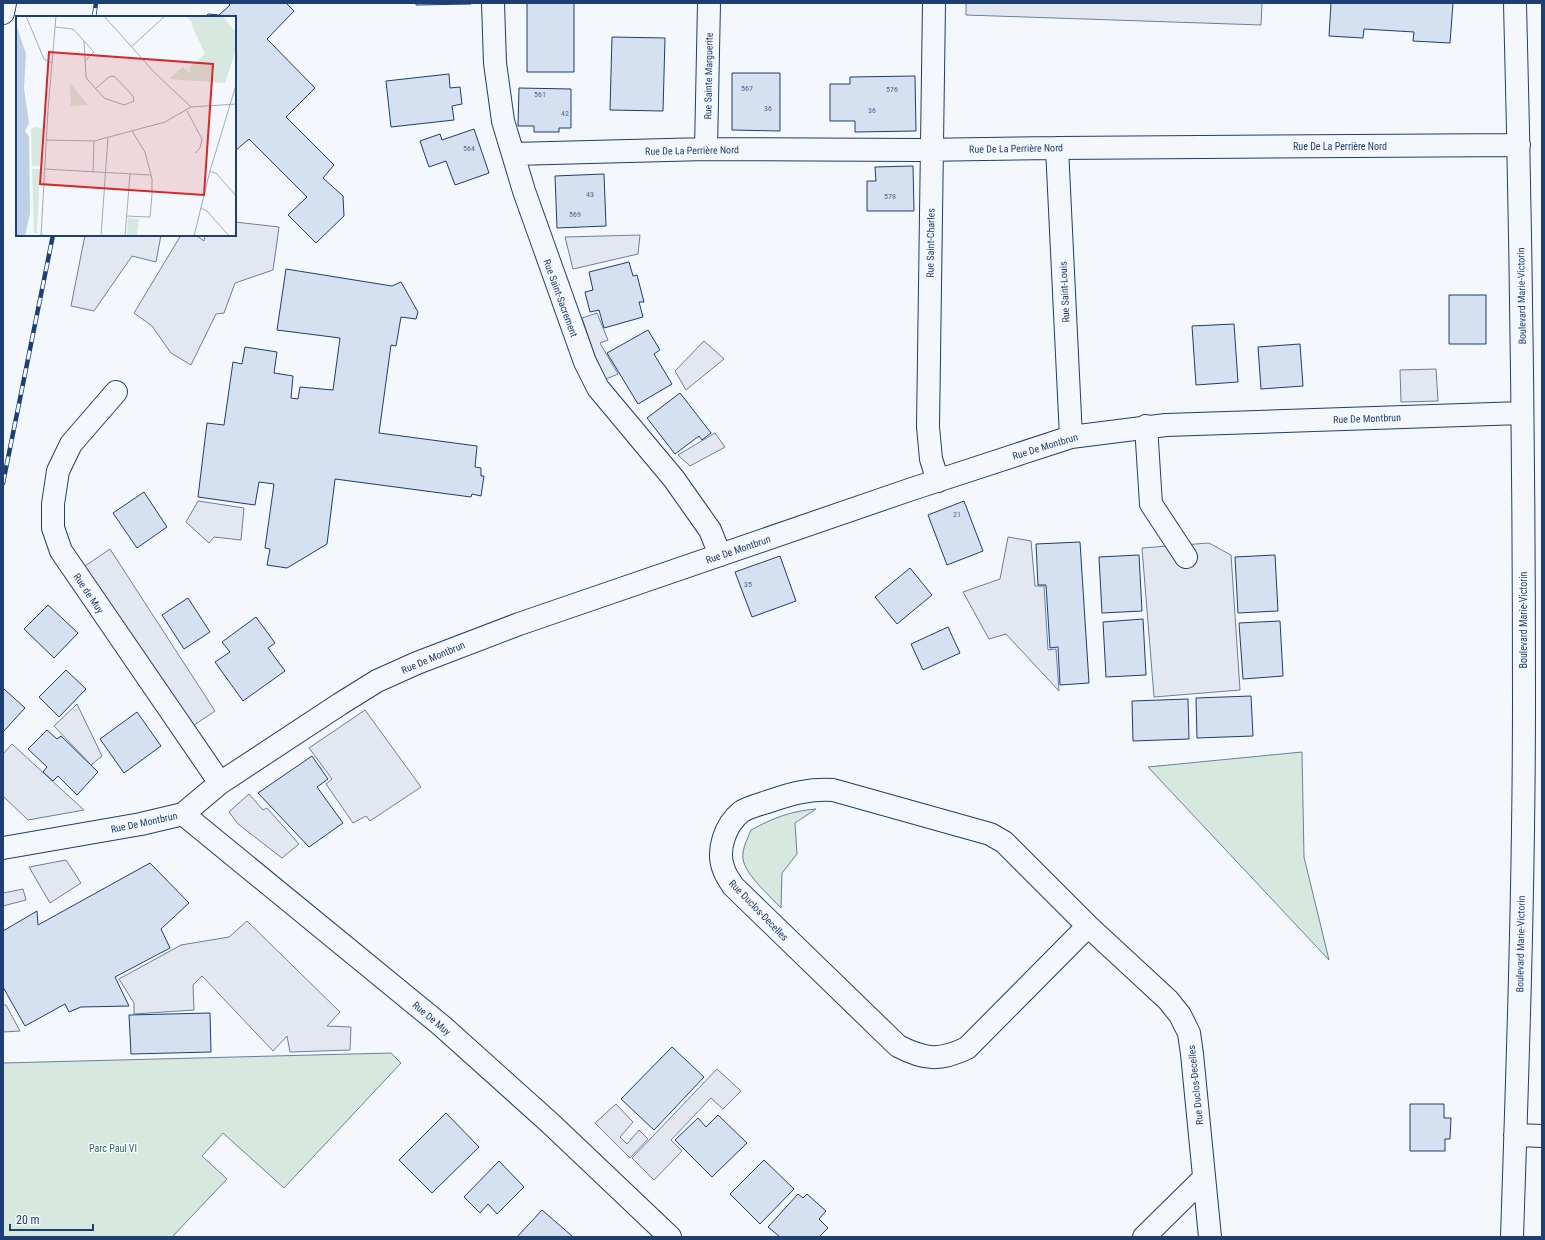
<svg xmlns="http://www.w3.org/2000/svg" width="1545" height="1240" font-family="'Roboto Condensed',sans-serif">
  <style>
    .green { fill: #d7e8df; stroke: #687fa3 }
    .parking { fill: #e3e8f0; stroke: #687fa3 }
    .building { fill: #d5e0f0; stroke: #1d3f73 }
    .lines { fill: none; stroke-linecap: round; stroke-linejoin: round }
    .minor-casing { stroke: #1d3f73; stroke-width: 24 }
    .minor { stroke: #f4f7fb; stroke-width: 22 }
    .rail-casing { stroke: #1d3f73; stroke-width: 4.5 }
    .rail { stroke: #f4f7fb; stroke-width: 3; stroke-dasharray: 9; stroke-linecap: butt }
    .labels { text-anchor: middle; stroke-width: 3; stroke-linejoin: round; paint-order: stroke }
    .number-label { font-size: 8px; fill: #4b6792 }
    .street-label { font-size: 10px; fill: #1d3f73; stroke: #f4f7fb }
    .park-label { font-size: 10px; fill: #2c6c60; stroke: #f4f7fb }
    .inset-road { fill: none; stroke: #9eadc5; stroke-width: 1 }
    .view { fill: #d62828; fill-opacity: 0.15; stroke: #d62828; stroke-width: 2 }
    .inset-edge { fill: none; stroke: #1d3f73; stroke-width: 2 }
  </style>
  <rect width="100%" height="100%" fill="#f4f7fb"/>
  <path class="green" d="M 1302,752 L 1304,857 L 1329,960 L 1148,767 Z
    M 816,809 L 795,823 L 797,854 L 782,873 L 781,908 C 770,896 749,878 744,863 C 740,852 747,840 751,830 C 773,818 791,811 816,809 Z
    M 391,1053 L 401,1063 L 284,1188 L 223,1133 L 202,1156 L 227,1179 L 172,1237 L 3,1237 L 3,1063 Z"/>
  <path class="parking" d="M 966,3 L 1262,3 L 1261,25 L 966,15 Z
    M 235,222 L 279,227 L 273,270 L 235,283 L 224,313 L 216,314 L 191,365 L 171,353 L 152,326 L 134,313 L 181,235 L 196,235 L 204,241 L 205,235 L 235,235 Z
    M 85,235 L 161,235 L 156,262 L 132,256 L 94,311 L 71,306 Z
    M 640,235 L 638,254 L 573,269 L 565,237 Z
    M 597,313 L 608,340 L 600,343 L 618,374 L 606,379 L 595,356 L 582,318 Z
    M 704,341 L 724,359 L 686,390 L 675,371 Z
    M 1436,369 L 1438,401 L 1401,402 L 1400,370 Z
    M 715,433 L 725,447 L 690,466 L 678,455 Z
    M 198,501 L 244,508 L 241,540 L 214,537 L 209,543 L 186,522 Z
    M 1008,537 L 1031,541 L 1035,586 L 1044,586 L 1048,650 L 1056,649 L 1059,691 L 1006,634 L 989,639 L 963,592 L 1000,579 Z
    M 1209,543 L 1231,555 L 1240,690 L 1154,697 L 1142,548 Z
    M 110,549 L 215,711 L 190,728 L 82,568 Z
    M 77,704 L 102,756 L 91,765 L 54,726 Z
    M 365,710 L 421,787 L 370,821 L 366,816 L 353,823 L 326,784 L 332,779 L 309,748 Z
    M 12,744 L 84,810 L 28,820 L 3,796 L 3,754 Z
    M 249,794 L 263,810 L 267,808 L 299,844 L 282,858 L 238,824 L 229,812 Z
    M 66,860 L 81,883 L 50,903 L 29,867 Z
    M 23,889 L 26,900 L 3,906 L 3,893 Z
    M 247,921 L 340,1012 L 327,1026 L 351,1027 L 350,1050 L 290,1052 L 287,1036 L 273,1051 L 202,976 L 193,985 L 194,1010 L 134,1014 L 134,1003 L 119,979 L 181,945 L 229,937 Z
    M 3,1005 L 6,1005 L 20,1031 L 3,1032 Z
    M 717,1069 L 741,1091 L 723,1109 L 711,1098 L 671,1140 L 682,1151 L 654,1180 L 632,1158 Z
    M 616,1104 L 633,1122 L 620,1137 L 627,1144 L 639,1130 L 648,1139 L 630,1158 L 595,1123 Z"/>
  <path class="building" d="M 228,3 L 286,3 L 294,11 L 267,39 L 315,88 L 286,117 L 334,165 L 323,178 L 343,196 L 344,216 L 316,243 L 288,215 L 307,197 L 249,139 L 235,151 L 235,17 L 205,17 L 208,14 L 219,15 L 230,5 Z
    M 416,3 L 471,3 L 471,4 L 416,5 Z
    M 527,3 L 574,3 L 574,72 L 527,72 Z
    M 1331,3 L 1453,3 L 1450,43 L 1413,41 L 1414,32 L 1364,29 L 1363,38 L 1329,36 Z
    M 612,37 L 665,38 L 663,111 L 610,110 Z
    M 732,73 L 780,73 L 780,131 L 732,130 Z
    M 449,74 L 450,88 L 460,87 L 462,104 L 452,106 L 454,120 L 391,127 L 386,81 Z
    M 915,76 L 916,131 L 855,132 L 855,121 L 830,121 L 830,84 L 850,84 L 850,77 Z
    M 519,88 L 571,89 L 571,128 L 559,128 L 559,132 L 534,132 L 534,126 L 518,126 Z
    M 474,129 L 489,173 L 455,185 L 446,161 L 429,167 L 420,141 L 440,134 L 442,140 Z
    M 913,166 L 914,211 L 867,211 L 867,181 L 876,181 L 875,167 Z
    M 604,174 L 606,226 L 557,228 L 555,176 Z
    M 629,262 L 633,276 L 637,275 L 644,302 L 639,302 L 643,317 L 604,328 L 599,310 L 590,312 L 585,292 L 593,290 L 589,272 Z
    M 286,269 L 392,286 L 401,282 L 418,312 L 416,319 L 401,317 L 396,346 L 391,345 L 379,433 L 477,446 L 475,467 L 481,468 L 481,476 L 484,476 L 481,496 L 472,494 L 471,497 L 335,479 L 327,544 L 287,568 L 267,565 L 270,549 L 265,548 L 274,484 L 259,482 L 255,505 L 198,497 L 207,423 L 224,425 L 233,362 L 242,364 L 245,347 L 277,352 L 274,373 L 293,376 L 291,398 L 298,399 L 300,387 L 333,390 L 340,338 L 277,330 Z
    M 1449,295 L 1486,295 L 1486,344 L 1449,344 Z
    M 1234,324 L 1238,382 L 1196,385 L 1192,326 Z
    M 648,330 L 660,350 L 654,354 L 672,384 L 638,404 L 607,353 Z
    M 1300,344 L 1303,386 L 1261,389 L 1258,347 Z
    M 680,393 L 711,433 L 702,440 L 699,436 L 675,454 L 647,418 Z
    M 144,492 L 167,527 L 137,548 L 113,513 Z
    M 964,501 L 983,551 L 947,565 L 928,515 Z
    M 1080,542 L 1089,683 L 1060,685 L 1058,647 L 1050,648 L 1046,585 L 1038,585 L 1036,544 Z
    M 1139,555 L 1142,611 L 1102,613 L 1099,557 Z
    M 1275,555 L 1278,611 L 1238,613 L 1235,557 Z
    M 780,556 L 796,601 L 752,617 L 735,572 Z
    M 910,568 L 932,595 L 897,624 L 875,597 Z
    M 188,598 L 210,632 L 184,649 L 162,615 Z
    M 48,605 L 78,633 L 54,658 L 24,629 Z
    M 256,617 L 275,643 L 268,648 L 285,671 L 243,701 L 215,662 L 230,652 L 222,642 Z
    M 1143,619 L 1146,675 L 1106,677 L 1103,622 Z
    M 1280,621 L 1283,676 L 1243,679 L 1239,623 Z
    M 948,627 L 960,653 L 923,670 L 911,644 Z
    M 66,670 L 86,689 L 59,717 L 39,697 Z
    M 3,688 L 25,708 L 3,732 Z
    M 1251,696 L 1253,736 L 1197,738 L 1196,698 Z
    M 1188,699 L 1189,739 L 1133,741 L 1132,701 Z
    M 137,712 L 161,746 L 124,773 L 100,739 Z
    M 47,730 L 57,739 L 61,736 L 98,772 L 77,795 L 58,776 L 53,781 L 43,772 L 47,767 L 28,749 Z
    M 312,756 L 328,779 L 317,787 L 343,823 L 309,847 L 258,793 Z
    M 150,863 L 189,903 L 161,929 L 170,948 L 115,977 L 129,1006 L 81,1007 L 69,1012 L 65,1004 L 25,1026 L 3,987 L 3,931 L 37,911 L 38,925 Z
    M 210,1013 L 211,1052 L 131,1054 L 129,1015 Z
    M 672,1047 L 704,1077 L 654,1130 L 621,1099 Z
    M 1410,1104 L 1444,1104 L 1444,1118 L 1451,1118 L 1450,1139 L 1445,1139 L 1445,1151 L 1410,1151 Z
    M 446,1113 L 479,1147 L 432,1193 L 399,1160 Z
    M 718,1115 L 747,1143 L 712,1177 L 675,1140 L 698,1118 L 706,1127 Z
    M 764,1160 L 794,1189 L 760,1224 L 730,1194 Z
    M 499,1161 L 524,1187 L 497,1214 L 488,1204 L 480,1213 L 464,1197 Z
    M 798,1194 L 803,1198 L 807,1194 L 826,1211 L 819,1219 L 828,1228 L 819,1237 L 780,1237 L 768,1227 Z
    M 542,1210 L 572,1236 L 571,1237 L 517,1237 Z"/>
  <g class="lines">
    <g class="minor-casing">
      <path id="minor" d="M 493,3 L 495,63 L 503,121 L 524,191 L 585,362 L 598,388 L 674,479 L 693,506 L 710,530 L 720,555
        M 934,3 L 928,427 L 931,459 L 938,481
        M 3,13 L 5,3
        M 1057,148 L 1071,437
        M 706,149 L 709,3
        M 513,154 L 706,149 L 919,150 L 1057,148 L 1519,145
        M 116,392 L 71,444 L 58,471 L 53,504 L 53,528 L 61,551 L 220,783
        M 1146,426 L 1151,504 L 1186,557
        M 183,814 L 442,1026 L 550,1123 L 670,1237
        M 3,848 L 141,824 L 183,814 L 220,783 L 340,704 L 377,681 L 417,663 L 519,624 L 909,490 L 1071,437 L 1166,425 L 1522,413
        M 1088,926 L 967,1048 C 940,1061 925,1060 898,1046 L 733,886 C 730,881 726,876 724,870 C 716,851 725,825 741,812 C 748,807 761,804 770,801 C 793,793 809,789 833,790 L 990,834 L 1004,842 L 1088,926 L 1168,1000 L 1180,1015 L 1189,1033 L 1192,1054 L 1210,1237
        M 1515,1135 L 1542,1136
        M 1144,1237 L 1204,1178
        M 1512,1237 C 1518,1057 1524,877 1524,698 C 1524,466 1521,234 1515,3"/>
    </g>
    <use href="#minor" class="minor"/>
    <g class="rail-casing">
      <path id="rail" d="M 94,17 L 96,3
        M 3,483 L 53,235"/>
    </g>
    <use href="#rail" class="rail"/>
  </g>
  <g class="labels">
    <g class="number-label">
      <text x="747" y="91">567</text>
      <text x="892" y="92">576</text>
      <text x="540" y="97">561</text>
      <text x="768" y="111">36</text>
      <text x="872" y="113">36</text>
      <text x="565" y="116">42</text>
      <text x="469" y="151">564</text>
      <text x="590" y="197">43</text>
      <text x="890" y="199">578</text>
      <text x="575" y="217">569</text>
      <text x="957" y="517">21</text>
      <text x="748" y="587">35</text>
    </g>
    <g class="street-label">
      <text transform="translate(708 76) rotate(-89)" y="4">Rue Sainte Marguerite</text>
      <text x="1340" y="150">Rue De La Perrière Nord</text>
      <text transform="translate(1016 148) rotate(-1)" y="4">Rue De La Perrière Nord</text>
      <text transform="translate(692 150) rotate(-1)" y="4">Rue De La Perrière Nord</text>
      <text transform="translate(930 243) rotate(-89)" y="4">Rue Saint-Charles</text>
      <text transform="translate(1064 292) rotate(-93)" y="4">Rue Saint-Louis</text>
      <text transform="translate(1521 296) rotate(-91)" y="4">Boulevard Marie-Victorin</text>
      <text transform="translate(561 298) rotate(70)" y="4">Rue Saint-Sacrement</text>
      <text transform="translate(1367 418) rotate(-2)" y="4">Rue De Montbrun</text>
      <text transform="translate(1045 446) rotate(-17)" y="4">Rue De Montbrun</text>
      <text transform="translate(738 549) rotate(-19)" y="4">Rue De Montbrun</text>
      <text transform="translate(89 593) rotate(56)" y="4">Rue de Muy</text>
      <text transform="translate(1523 620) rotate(-90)" y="4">Boulevard Marie-Victorin</text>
      <text transform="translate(433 657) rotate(-23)" y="4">Rue De Montbrun</text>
      <text transform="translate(144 822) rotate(-12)" y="4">Rue De Montbrun</text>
      <text transform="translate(759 910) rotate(46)" y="4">Rue Duclos-Decelles</text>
      <text transform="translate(1520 944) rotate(-89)" y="4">Boulevard Marie-Victorin</text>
      <text transform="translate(432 1018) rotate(40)" y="4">Rue De Muy</text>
      <text transform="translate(1195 1085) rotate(-96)" y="4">Rue Duclos-Decelles</text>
    </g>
    <g class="park-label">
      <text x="113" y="1152">Parc Paul VI</text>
    </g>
  </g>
  <g transform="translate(16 16)">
    <rect width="220" height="220" fill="#f4f7fb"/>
    <path d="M 170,0 L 206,0 L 220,16 L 220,33 L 209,67 L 153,63 L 167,51 L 173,57 L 175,55 L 173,52 L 189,38 L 176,10 L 177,8 ZM 54,67 L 72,89 L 55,90 ZM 20,111 L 27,113 L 24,150 L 16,150 L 15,113 ZM 16,153 L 24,153 L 21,217 L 18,217 ZM 112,202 L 123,203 L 121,220 L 111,220 Z" fill="#d7e8df"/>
    <path d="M 0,8 L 10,38 L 8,72 L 13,107 L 9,115 L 13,121 L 14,197 L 9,220 L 0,220 Z" fill="#bed0e5"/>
    <path class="inset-road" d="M 10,0 L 28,43 L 36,47M 88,0 L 138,56 L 175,91M 39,11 L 57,13 L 68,25 L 70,61 L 72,64 L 88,82 L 108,89 L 118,85 L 117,80 L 98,60 L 93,61 L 79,73M 68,25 L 78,36 L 69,45M 115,31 L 149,0M 171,95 L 186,123 L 184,132 L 179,137M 30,124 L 78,125 L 149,106 L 175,91 L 220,88M 28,153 L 135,159M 194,155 L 201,158 L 220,180M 77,156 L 78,125M 184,192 L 191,195 L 213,220M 110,200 L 134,201 L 136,178 L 136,163 L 129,136 L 116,115M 25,219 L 38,220M 25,220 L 32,94 L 40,0M 85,220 L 92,121M 109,220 L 114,158M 178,220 L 194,155 L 220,69"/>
    <path class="view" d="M 33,36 L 197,48 L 188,179 L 24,168 Z"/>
    <rect width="220" height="220" class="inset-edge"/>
  </g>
  <rect width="1545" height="1240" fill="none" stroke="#1d3f73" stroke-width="8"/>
  <path d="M10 1224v6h83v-6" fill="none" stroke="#1d3f73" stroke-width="2"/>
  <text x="16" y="1224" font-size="12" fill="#1d3f73" stroke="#f4f7fb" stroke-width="3" paint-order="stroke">20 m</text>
</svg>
